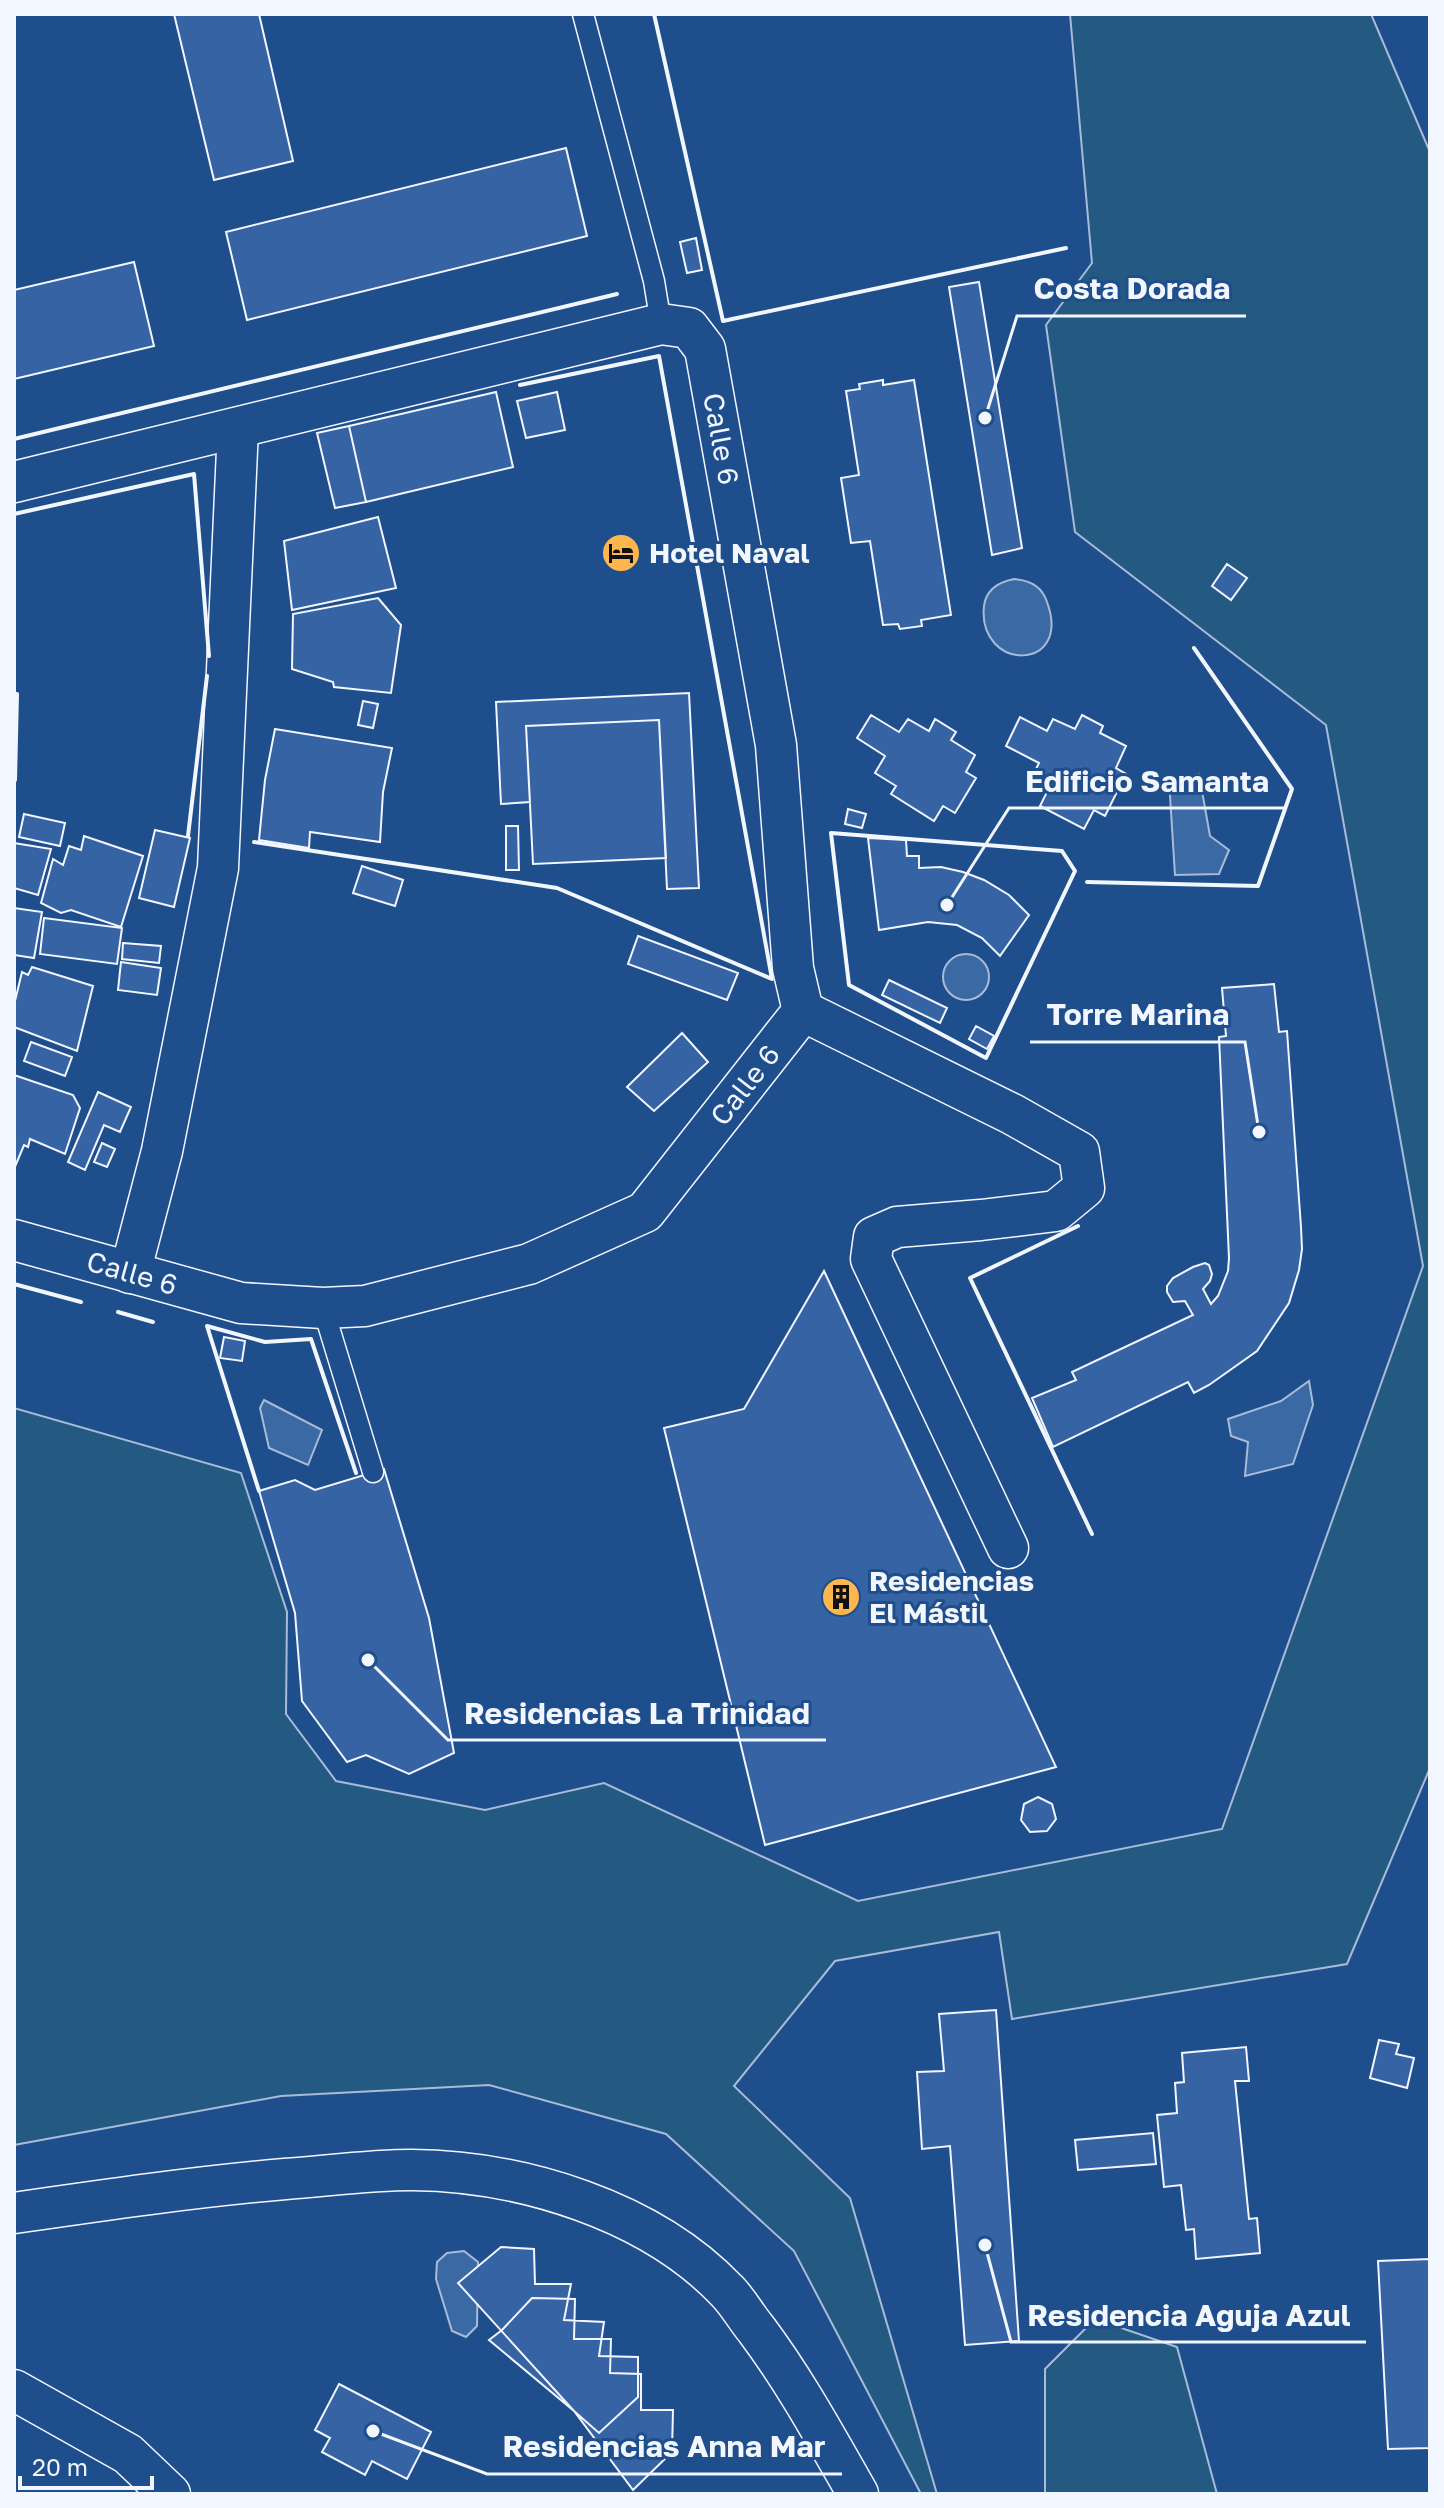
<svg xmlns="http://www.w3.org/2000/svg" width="1444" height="2508" font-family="'Golos Text',sans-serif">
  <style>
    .green { fill: #245a82; stroke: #a8bbd7; stroke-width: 2 }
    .water { fill: #3b69a3; stroke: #a8bbd7; stroke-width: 2 }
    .building { fill: #3563a3; stroke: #f2f6ff; stroke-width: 2 }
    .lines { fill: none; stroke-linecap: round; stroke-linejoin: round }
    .service-casing { stroke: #f2f6ff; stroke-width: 23 }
    .minor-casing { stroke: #f2f6ff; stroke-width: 43 }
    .service { stroke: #1f4e8c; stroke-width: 20 }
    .minor { stroke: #1f4e8c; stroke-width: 40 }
    .wall { stroke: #f2f6ff; stroke-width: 4 }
    .labels { text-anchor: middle; stroke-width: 6; stroke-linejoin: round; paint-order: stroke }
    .street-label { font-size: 28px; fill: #f2f6ff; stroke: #1f4e8c }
    .poi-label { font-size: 28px; font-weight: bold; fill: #f2f6ff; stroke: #1f4e8c; text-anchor: start }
    .leader { fill: none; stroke: #f2f6ff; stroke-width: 3 }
    .callout-dot { fill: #f2f6ff; stroke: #1f4e8c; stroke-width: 3 }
    .callout-label { font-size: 30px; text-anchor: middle; font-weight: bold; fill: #f2f6ff; stroke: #1f4e8c; stroke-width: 6; stroke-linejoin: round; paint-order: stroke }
  </style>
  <rect width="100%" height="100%" fill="#1f4e8c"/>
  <path class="green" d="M 1070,14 L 1371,14 L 1430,152 L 1430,1768 L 1347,1964 L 1012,2019 L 999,1932 L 835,1961 L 734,2086 L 850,2198 L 937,2494 L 921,2494 L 794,2251 L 666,2134 L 489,2085 L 281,2096 L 14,2145 L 14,1408 L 241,1473 L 287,1612 L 286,1714 L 336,1781 L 485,1810 L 604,1783 L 858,1901 L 1222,1829 L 1423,1266 L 1326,725 L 1075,532 L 1046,325 L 1092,263 Z
    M 1095,2319 L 1177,2347 L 1217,2494 L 1045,2494 L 1045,2369 Z"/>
  <path class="water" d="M 1014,579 C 1029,580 1042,586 1047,602 C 1073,673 977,672 984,606 C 986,590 999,582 1014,579 Z
    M 1199,774 L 1210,836 L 1229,850 L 1219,874 L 1175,875 L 1169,780 Z
    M943 977a23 23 0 1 1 46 0a23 23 0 1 1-46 0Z
    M 1309,1381 L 1313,1405 L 1293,1464 L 1245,1476 L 1248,1442 L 1231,1436 L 1228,1419 L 1281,1401 Z
    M 264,1400 L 322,1430 L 308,1465 L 269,1448 L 260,1408 Z
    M 464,2251 L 478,2262 L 477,2326 L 466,2337 L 452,2331 L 436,2279 L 437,2262 L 447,2253 Z"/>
  <path class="building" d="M 174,14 L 259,14 L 293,161 L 214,180 Z
    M 566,148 L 587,236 L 247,320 L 226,232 Z
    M 696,238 L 702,270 L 687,273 L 680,242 Z
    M 134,262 L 154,346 L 14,379 L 14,290 Z
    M 979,282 L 1022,548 L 992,555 L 949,287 Z
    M 883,380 L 883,385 L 914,380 L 951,615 L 921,620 L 922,626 L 900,629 L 898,624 L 883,625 L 870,541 L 851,543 L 841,478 L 859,475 L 846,391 L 860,389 L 859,384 Z
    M 496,392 L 513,467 L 366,502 L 349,426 Z
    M 557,392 L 565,430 L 526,438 L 517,401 Z
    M 349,426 L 366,502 L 335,508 L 317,433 Z
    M 378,517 L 396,588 L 292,610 L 284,541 Z
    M 1227,564 L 1247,578 L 1231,600 L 1212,586 Z
    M 378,598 L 401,625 L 391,693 L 334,687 L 333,682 L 292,669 L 293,614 Z
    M 689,693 L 699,888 L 667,889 L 659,720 L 526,726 L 530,802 L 501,804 L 496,702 Z
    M 363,701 L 378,704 L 373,728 L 358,725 Z
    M 871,715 L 899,732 L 908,719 L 929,731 L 935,719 L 956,732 L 951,740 L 975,755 L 966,772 L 976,778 L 955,813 L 943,806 L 934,821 L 891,794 L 896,786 L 875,773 L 885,756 L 857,738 Z
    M 1082,715 L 1103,726 L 1100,733 L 1126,746 L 1116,768 L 1126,774 L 1105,816 L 1094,810 L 1084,829 L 1040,806 L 1048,790 L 1030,781 L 1039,763 L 1006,746 L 1020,717 L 1047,731 L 1053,719 L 1075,729 Z
    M 659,720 L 666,858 L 533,864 L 526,726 Z
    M 275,729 L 392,748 L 383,792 L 380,842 L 310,832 L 309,848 L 259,840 L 265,780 Z
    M 848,809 L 866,814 L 862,828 L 845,824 Z
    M 24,814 L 65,823 L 60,846 L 19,837 Z
    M 506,826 L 518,826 L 519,870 L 506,870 Z
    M 155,830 L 190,838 L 174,907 L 139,898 Z
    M 84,836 L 143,856 L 121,927 L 71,910 L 61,913 L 41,903 L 53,859 L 63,865 L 69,846 L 81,850 Z
    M 868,838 L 906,840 L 907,856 L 919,856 L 919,868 L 941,867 L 963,872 L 984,880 L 1009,895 L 1029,915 L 1000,956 L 982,938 L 957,925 L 928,922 L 879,930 Z
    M 14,843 L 51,849 L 38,895 L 14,888 Z
    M 362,866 L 403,880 L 395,906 L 353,893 Z
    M 14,908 L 42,912 L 34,958 L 14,955 Z
    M 44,918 L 122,928 L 117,964 L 40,954 Z
    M 638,936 L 738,973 L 727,1000 L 628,964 Z
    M 123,943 L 161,946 L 159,963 L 122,959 Z
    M 121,962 L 161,968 L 157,995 L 118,990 Z
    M 32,967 L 93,986 L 77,1051 L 14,1027 L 14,1005 L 22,972 L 28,975 Z
    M 889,980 L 947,1008 L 940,1023 L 882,995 Z
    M 1274,984 L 1279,1032 L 1287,1031 L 1301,1227 L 1302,1249 L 1299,1270 L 1289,1303 L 1257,1351 L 1209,1385 L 1194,1393 L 1188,1382 L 1053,1447 L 1032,1398 L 1076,1380 L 1072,1372 L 1193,1315 L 1185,1301 L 1173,1302 L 1167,1292 L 1167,1286 L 1173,1278 L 1193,1267 L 1205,1263 L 1209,1265 L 1212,1274 L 1210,1281 L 1203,1289 L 1211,1304 L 1218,1296 L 1228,1271 L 1229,1258 L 1219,1037 L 1226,1036 L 1222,988 Z
    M 976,1026 L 994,1036 L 987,1049 L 969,1039 Z
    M 682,1033 L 708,1062 L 654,1111 L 627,1087 Z
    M 31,1042 L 72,1057 L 65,1076 L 24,1061 Z
    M 14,1075 L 73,1095 L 80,1108 L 65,1154 L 30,1139 L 28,1147 L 24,1145 L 14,1169 Z
    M 98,1092 L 131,1107 L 120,1132 L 104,1125 L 85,1170 L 68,1162 Z
    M 102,1143 L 115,1149 L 107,1167 L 94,1162 Z
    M 824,1271 L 1056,1767 L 765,1845 L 664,1428 L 744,1409 Z
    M 224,1337 L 245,1341 L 242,1361 L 220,1358 Z
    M 384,1469 L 429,1618 L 454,1753 L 409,1774 L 366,1755 L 347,1762 L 302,1701 L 295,1613 L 259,1491 L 295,1480 L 315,1490 Z
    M 1038,1797 L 1052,1804 L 1056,1819 L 1047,1831 L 1030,1832 L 1021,1820 L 1024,1804 Z
    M 996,2010 L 1019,2341 L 965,2345 L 950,2146 L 922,2149 L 917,2072 L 944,2071 L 939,2014 Z
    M 1379,2040 L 1399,2044 L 1396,2054 L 1414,2058 L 1407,2088 L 1370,2078 Z
    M 1246,2047 L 1249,2081 L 1235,2081 L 1249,2219 L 1257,2218 L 1260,2253 L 1196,2259 L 1194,2229 L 1186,2230 L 1181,2185 L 1164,2187 L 1157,2115 L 1177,2113 L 1175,2083 L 1184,2082 L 1182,2053 Z
    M 1153,2133 L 1156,2164 L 1078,2170 L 1075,2140 Z
    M 501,2247 L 534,2249 L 535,2284 L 571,2284 L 564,2320 L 604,2322 L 599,2356 L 638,2357 L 638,2397 L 599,2433 L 574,2411 L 458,2283 Z
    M 1430,2259 L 1430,2448 L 1388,2449 L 1378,2261 Z
    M 532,2298 L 575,2299 L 574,2339 L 611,2339 L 610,2373 L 641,2374 L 641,2410 L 673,2410 L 672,2452 L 633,2490 L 574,2411 L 489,2340 L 502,2330 Z
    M 339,2384 L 431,2432 L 407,2479 L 372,2461 L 365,2475 L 322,2452 L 330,2438 L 315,2430 Z"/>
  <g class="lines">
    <g class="service-casing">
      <path id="service" d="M 583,14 L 654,281 L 661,324
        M 323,1308 L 373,1472"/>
    </g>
    <g class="minor-casing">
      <g id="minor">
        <path id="s1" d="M 14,482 L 661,324 L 689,328 L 705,349 L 776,745 L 793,968 L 803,1011 L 645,1212 L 529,1264 L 365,1306 L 323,1308 L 241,1303 L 14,1240"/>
        <path d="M 803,1011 L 1012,1114 L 1079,1152 L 1084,1188 L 1056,1211 L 981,1220 L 897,1227 L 874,1237 L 871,1259 L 1008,1548"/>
        <path d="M 130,1273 L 162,1151 L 218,868 L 238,428"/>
        <path d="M 14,2213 C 104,2200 194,2187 285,2179 C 327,2176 369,2170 412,2170 C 521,2171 650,2210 727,2291 C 738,2302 746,2317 756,2329 C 795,2381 826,2438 858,2494"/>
        <path d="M 14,2390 L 128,2454 L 170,2494"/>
      </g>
    </g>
    <use href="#service" class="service"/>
    <use href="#minor" class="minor"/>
    <path class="wall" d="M 654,14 L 723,321 L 1066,248
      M 520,385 L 659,356 L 772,979
      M 14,439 L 617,294
      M 14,514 L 194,474 L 209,656
      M 14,694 L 17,694 L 15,780
      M 831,833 L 1062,851 L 1075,871 L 986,1058 L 849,985 Z
      M 188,836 L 207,676
      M 254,842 L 557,888 L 772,979
      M 1087,882 L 1258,886 L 1292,789 L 1194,648
      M 1078,1226 L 970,1278 L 1092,1534
      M 14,1284 L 81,1302
      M 118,1312 L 153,1322
      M 259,1491 L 207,1326 L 265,1342 L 311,1339 L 356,1473"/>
  </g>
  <defs>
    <g id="hotel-disc" transform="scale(2)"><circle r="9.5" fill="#ffb74d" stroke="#1f4e8c"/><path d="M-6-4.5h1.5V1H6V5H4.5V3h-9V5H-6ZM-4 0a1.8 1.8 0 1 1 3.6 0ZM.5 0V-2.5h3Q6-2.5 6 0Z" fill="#111"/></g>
    <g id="building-disc" transform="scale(2)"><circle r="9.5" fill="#ffb74d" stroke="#1f4e8c"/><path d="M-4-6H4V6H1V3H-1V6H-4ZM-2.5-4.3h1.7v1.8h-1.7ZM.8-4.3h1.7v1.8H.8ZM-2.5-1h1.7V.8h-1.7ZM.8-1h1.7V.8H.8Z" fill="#111"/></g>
  </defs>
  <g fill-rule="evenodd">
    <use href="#hotel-disc" x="621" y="553"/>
    <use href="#building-disc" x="841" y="1597"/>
  </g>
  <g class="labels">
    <g class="street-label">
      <text dy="10" stroke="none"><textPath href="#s1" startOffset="812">Calle 6</textPath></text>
      <text transform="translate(745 1085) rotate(-52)" y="10">Calle 6</text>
      <text transform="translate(132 1273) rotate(16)" y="10">Calle 6</text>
    </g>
    <g class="poi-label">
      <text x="649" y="563">Hotel Naval</text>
      <text x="869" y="1591">Residencias<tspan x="869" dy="32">El Mástil</tspan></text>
    </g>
  </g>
  <path class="leader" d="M985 418L1017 316H1246M947 905L1009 808H1285M1259 1132L1245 1042H1030M368 1660L448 1740H826M985 2245L1011 2342H1366M373 2431L487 2474H842"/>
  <g class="callout-dot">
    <circle cx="985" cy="418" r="8"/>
    <circle cx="947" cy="905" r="8"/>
    <circle cx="1259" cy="1132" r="8"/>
    <circle cx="368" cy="1660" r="8"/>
    <circle cx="985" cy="2245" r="8"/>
    <circle cx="373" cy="2431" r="8"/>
  </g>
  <g class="callout-label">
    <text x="1132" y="299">Costa Dorada</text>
    <text x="1147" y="792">Edificio Samanta</text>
    <text x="1138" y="1025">Torre Marina</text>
    <text x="637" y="1724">Residencias La Trinidad</text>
    <text x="1189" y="2326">Residencia Aguja Azul</text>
    <text x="664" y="2457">Residencias Anna Mar</text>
  </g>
  <rect width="1444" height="2508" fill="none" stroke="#f2f6ff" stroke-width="32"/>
  <path d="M20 2476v12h132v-12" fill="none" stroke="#f2f6ff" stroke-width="4"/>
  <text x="32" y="2476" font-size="24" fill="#f2f6ff" stroke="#1f4e8c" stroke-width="6" paint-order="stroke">20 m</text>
</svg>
